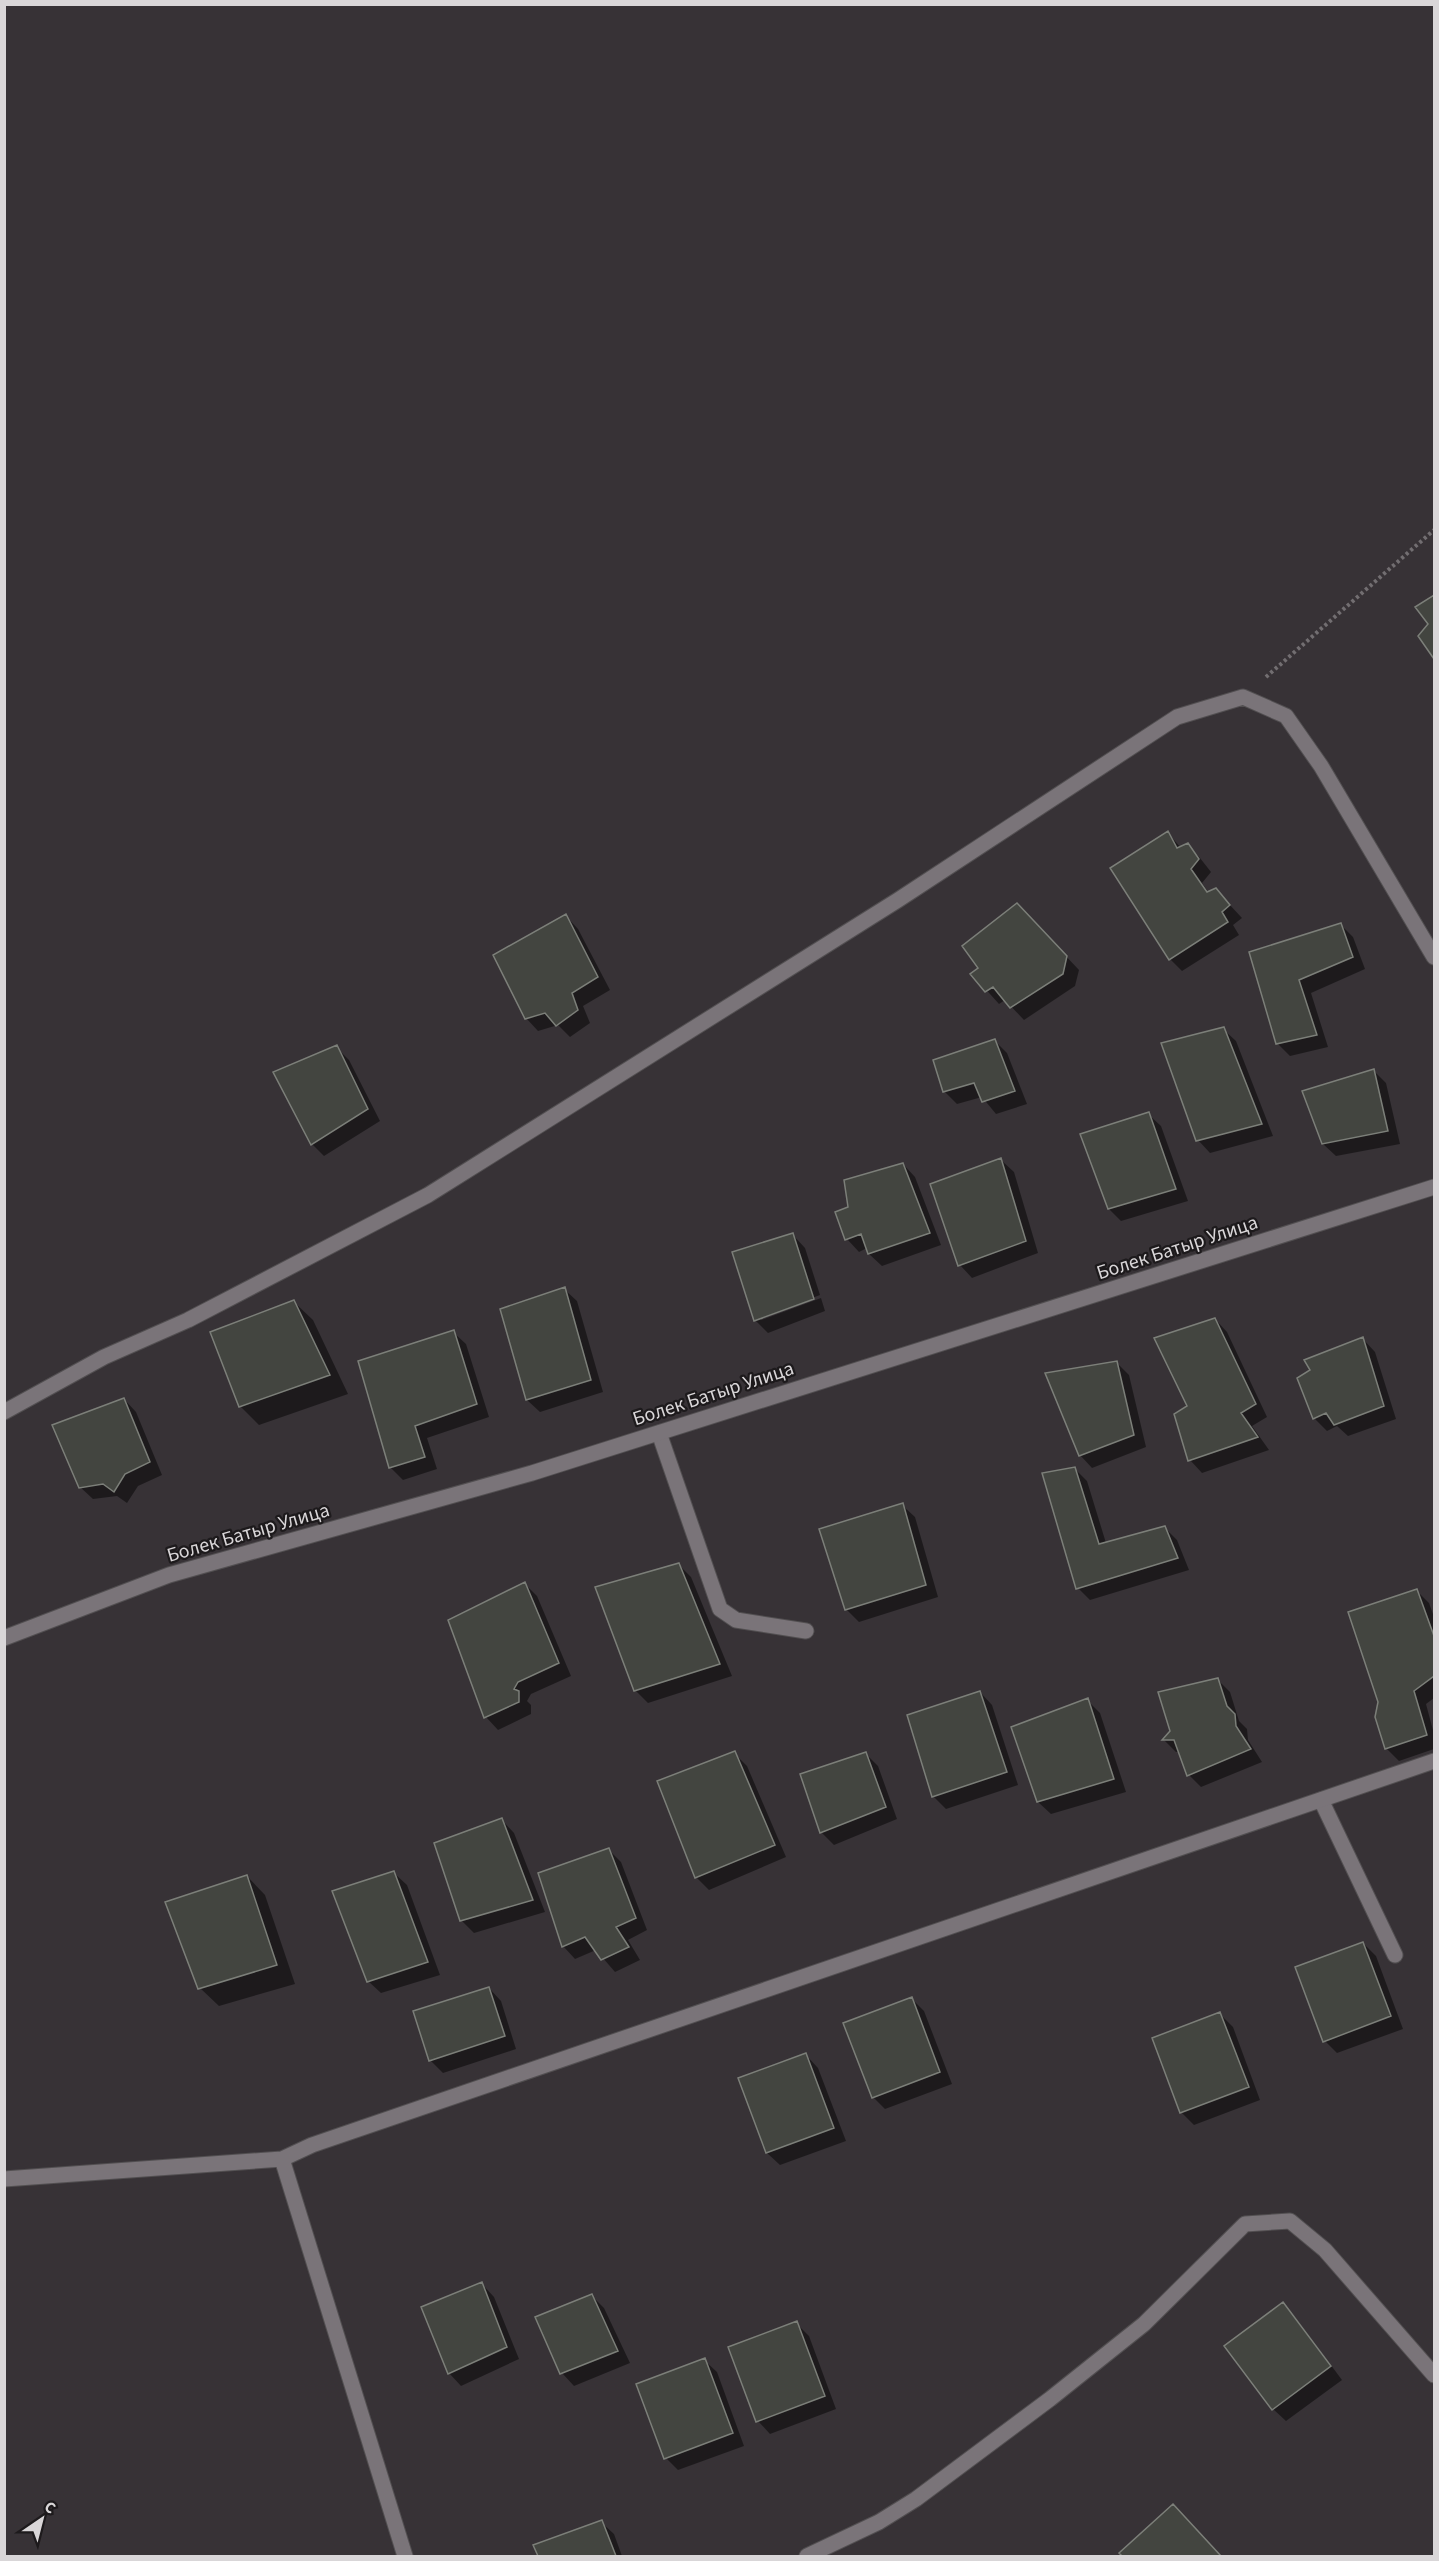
<svg xmlns="http://www.w3.org/2000/svg" width="1439" height="2561" font-family="'Source Sans 3',sans-serif">
  <style>
    .shadow { fill: #0007 }
    .building { fill: #434540; stroke: #7c7f79; stroke-width: 1.5 }
    .lines { fill: none; stroke-linecap: round; stroke-linejoin: round }
    .lane-casing { stroke: #524f51; stroke-width: 17 }
    .street-casing { stroke: #524f51; stroke-width: 17 }
    .path { stroke: #726e71; stroke-width: 4; stroke-dasharray: 3 3; stroke-linecap: butt }
    .lane { stroke: #7a7479; stroke-width: 15 }
    .street { stroke: #7a7479; stroke-width: 15 }
    .labels { text-anchor: middle; stroke-width: 4.5; stroke-linejoin: round; paint-order: stroke }
    .street-label { font-size: 20px; fill: #d9d6d8; stroke: #1d1a1c }
  </style>
  <rect width="100%" height="100%" fill="#373236"/>
  <path class="shadow" d="M 1434,597 L 1434,657 L 1420,636 L 1430,624 L 1417,607 Z
    M 1168,833 L 1181,848 L 1187,845 L 1200,858 L 1211,872 L 1202,883 L 1209,893 L 1215,889 L 1242,918 L 1233,925 L 1239,935 L 1182,971 L 1170,959 Z
    M 566,916 L 578,929 L 610,990 L 583,1006 L 590,1023 L 570,1037 L 558,1025 L 538,1031 L 526,1018 Z
    M 1030,918 L 1079,970 L 1075,986 L 1024,1020 L 1005,1000 L 999,1004 L 972,974 Z
    M 1340,924 L 1353,937 L 1365,969 L 1311,993 L 1328,1047 L 1290,1056 L 1277,1043 L 1250,953 Z
    M 1223,1029 L 1236,1041 L 1273,1136 L 1210,1153 L 1198,1140 Z
    M 994,1040 L 1007,1053 L 1027,1104 L 996,1114 L 982,1097 L 957,1104 L 944,1091 Z
    M 336,1047 L 349,1060 L 380,1121 L 324,1156 L 312,1144 Z
    M 1374,1071 L 1386,1083 L 1400,1144 L 1336,1156 L 1323,1144 Z
    M 1148,1114 L 1161,1126 L 1188,1201 L 1121,1221 L 1109,1209 Z
    M 1001,1160 L 1014,1172 L 1038,1253 L 972,1278 L 960,1265 Z
    M 903,1164 L 915,1177 L 941,1245 L 882,1266 L 869,1254 L 867,1248 L 859,1252 L 847,1239 L 837,1213 L 849,1208 Z
    M 793,1235 L 805,1248 L 820,1295 L 761,1317 L 761,1320 L 821,1298 L 825,1311 L 768,1333 L 755,1320 Z
    M 564,1289 L 577,1301 L 603,1392 L 540,1412 L 527,1400 Z
    M 294,1302 L 313,1320 L 348,1394 L 259,1425 L 240,1406 Z
    M 1215,1319 L 1227,1332 L 1267,1417 L 1252,1426 L 1269,1450 L 1202,1473 L 1190,1460 L 1189,1407 Z
    M 453,1332 L 466,1344 L 489,1417 L 427,1438 L 437,1469 L 403,1480 L 390,1467 Z
    M 1363,1339 L 1375,1352 L 1396,1419 L 1348,1436 L 1337,1426 L 1327,1431 L 1315,1419 L 1299,1379 Z
    M 1116,1362 L 1129,1375 L 1146,1447 L 1092,1468 L 1080,1455 Z
    M 124,1399 L 136,1412 L 162,1475 L 138,1486 L 127,1503 L 117,1496 L 93,1499 L 80,1487 Z
    M 1074,1468 L 1087,1481 L 1106,1543 L 1165,1528 L 1177,1540 L 1189,1570 L 1090,1600 L 1078,1588 Z
    M 902,1505 L 915,1517 L 938,1597 L 859,1622 L 846,1609 Z
    M 678,1564 L 691,1577 L 732,1676 L 648,1703 L 635,1690 Z
    M 525,1584 L 537,1596 L 571,1676 L 531,1694 L 527,1701 L 531,1705 L 531,1714 L 498,1730 L 486,1717 Z
    M 1417,1591 L 1429,1603 L 1434,1617 L 1434,1698 L 1426,1704 L 1434,1734 L 1434,1749 L 1399,1761 L 1386,1748 Z
    M 1217,1679 L 1230,1692 L 1239,1721 L 1247,1729 L 1248,1740 L 1262,1762 L 1201,1787 L 1189,1775 L 1180,1752 L 1176,1752 L 1164,1740 Z
    M 980,1692 L 992,1705 L 1018,1785 L 946,1809 L 933,1796 Z
    M 1087,1700 L 1100,1713 L 1126,1792 L 1051,1814 L 1038,1802 Z
    M 734,1753 L 747,1766 L 786,1857 L 709,1890 L 696,1877 Z
    M 865,1753 L 878,1766 L 897,1819 L 834,1845 L 821,1832 Z
    M 502,1820 L 514,1833 L 545,1912 L 474,1933 L 461,1920 Z
    M 608,1849 L 621,1862 L 647,1930 L 628,1940 L 640,1960 L 615,1972 L 596,1950 L 575,1959 L 563,1946 Z
    M 394,1873 L 407,1885 L 440,1975 L 381,1993 L 368,1981 Z
    M 247,1876 L 265,1895 L 295,1984 L 219,2006 L 200,1988 Z
    M 1363,1943 L 1376,1956 L 1403,2029 L 1337,2053 L 1325,2041 Z
    M 489,1988 L 501,2001 L 516,2049 L 443,2073 L 430,2060 Z
    M 912,1999 L 924,2011 L 952,2084 L 885,2109 L 873,2097 Z
    M 1220,2014 L 1233,2027 L 1260,2100 L 1194,2125 L 1181,2112 Z
    M 806,2055 L 818,2068 L 846,2141 L 780,2165 L 767,2153 Z
    M 482,2284 L 494,2297 L 519,2359 L 461,2386 L 449,2373 Z
    M 592,2296 L 604,2308 L 630,2363 L 574,2386 L 562,2373 Z
    M 1283,2304 L 1295,2317 L 1342,2380 L 1286,2421 L 1273,2409 Z
    M 796,2323 L 809,2336 L 836,2409 L 770,2434 L 758,2421 Z
    M 704,2360 L 717,2372 L 744,2446 L 678,2470 L 666,2458 Z
    M 1185,2518 L 1220,2556 L 1124,2556 L 1121,2553 Z
    M 601,2522 L 614,2534 L 622,2556 L 539,2556 L 535,2546 Z"/>
  <path class="building" d="M 1434,595 L 1434,659 L 1418,636 L 1428,624 L 1415,607 Z
    M 1168,831 L 1177,848 L 1188,843 L 1199,859 L 1191,869 L 1207,892 L 1216,888 L 1230,905 L 1222,912 L 1228,922 L 1169,960 L 1110,868 Z
    M 1017,903 L 1067,956 L 1063,974 L 1010,1008 L 993,987 L 985,992 L 970,974 L 978,968 L 962,946 Z
    M 566,914 L 598,977 L 572,993 L 578,1010 L 556,1026 L 545,1013 L 525,1019 L 493,955 Z
    M 1341,923 L 1353,957 L 1299,980 L 1317,1035 L 1276,1044 L 1249,952 Z
    M 1224,1027 L 1262,1124 L 1196,1141 L 1161,1043 Z
    M 995,1039 L 1015,1091 L 982,1102 L 974,1083 L 943,1092 L 933,1060 Z
    M 337,1045 L 368,1109 L 311,1145 L 273,1072 Z
    M 1374,1069 L 1388,1131 L 1322,1144 L 1302,1091 Z
    M 1149,1112 L 1176,1189 L 1108,1209 L 1080,1134 Z
    M 1001,1158 L 1026,1241 L 958,1266 L 930,1184 Z
    M 903,1163 L 930,1233 L 868,1254 L 861,1234 L 845,1240 L 835,1212 L 848,1207 L 844,1180 Z
    M 793,1233 L 814,1299 L 754,1321 L 732,1252 Z
    M 565,1287 L 591,1380 L 526,1400 L 500,1309 Z
    M 294,1300 L 330,1375 L 239,1407 L 210,1332 Z
    M 1215,1318 L 1256,1404 L 1241,1413 L 1258,1437 L 1188,1461 L 1174,1414 L 1187,1406 L 1154,1338 Z
    M 454,1330 L 477,1404 L 415,1426 L 425,1457 L 389,1468 L 358,1361 Z
    M 1363,1337 L 1384,1406 L 1334,1425 L 1326,1413 L 1313,1419 L 1297,1378 L 1310,1370 L 1304,1360 Z
    M 1117,1361 L 1134,1435 L 1079,1456 L 1045,1373 Z
    M 124,1398 L 150,1462 L 125,1474 L 114,1492 L 103,1484 L 79,1488 L 52,1425 Z
    M 1075,1467 L 1099,1544 L 1165,1526 L 1178,1558 L 1076,1589 L 1042,1473 Z
    M 903,1503 L 926,1585 L 845,1610 L 819,1529 Z
    M 679,1563 L 720,1664 L 634,1691 L 595,1587 Z
    M 525,1582 L 559,1663 L 518,1682 L 514,1689 L 519,1691 L 519,1702 L 484,1718 L 448,1620 Z
    M 1417,1589 L 1434,1636 L 1434,1676 L 1414,1691 L 1427,1735 L 1385,1749 L 1375,1717 L 1378,1702 L 1348,1612 Z
    M 1218,1678 L 1227,1706 L 1235,1714 L 1236,1726 L 1251,1749 L 1187,1776 L 1174,1740 L 1162,1740 L 1170,1731 L 1158,1692 Z
    M 980,1691 L 1007,1772 L 932,1797 L 907,1715 Z
    M 1088,1698 L 1114,1779 L 1037,1802 L 1011,1727 Z
    M 735,1751 L 775,1845 L 695,1878 L 657,1781 Z
    M 866,1752 L 886,1807 L 820,1833 L 800,1774 Z
    M 502,1818 L 533,1900 L 460,1921 L 434,1843 Z
    M 609,1848 L 636,1918 L 616,1927 L 629,1947 L 601,1960 L 585,1937 L 562,1947 L 538,1873 Z
    M 394,1871 L 428,1962 L 367,1982 L 332,1891 Z
    M 247,1875 L 277,1965 L 198,1989 L 165,1902 Z
    M 1363,1942 L 1391,2016 L 1323,2042 L 1295,1967 Z
    M 489,1987 L 505,2036 L 429,2061 L 413,2011 Z
    M 912,1997 L 940,2072 L 872,2098 L 843,2023 Z
    M 1220,2012 L 1249,2087 L 1180,2113 L 1152,2038 Z
    M 806,2053 L 834,2128 L 766,2153 L 738,2078 Z
    M 482,2282 L 507,2347 L 448,2374 L 421,2307 Z
    M 592,2294 L 618,2351 L 560,2374 L 535,2317 Z
    M 1283,2302 L 1331,2366 L 1272,2410 L 1224,2346 Z
    M 797,2321 L 825,2396 L 756,2422 L 728,2347 Z
    M 705,2358 L 733,2433 L 664,2459 L 636,2384 Z
    M 1173,2504 L 1221,2556 L 1122,2556 L 1119,2553 Z
    M 602,2520 L 616,2556 L 538,2556 L 533,2545 Z"/>
  <g class="lines">
    <g class="lane-casing">
      <path id="lane" d="M 659,1433 L 720,1609 L 736,1620 L 806,1631
        M 1321,1800 L 1395,1955"/>
    </g>
    <g class="street-casing">
      <path id="street" d="M 4,1412 L 104,1357 L 188,1320 L 428,1195 L 898,900 L 1177,717 L 1243,697 L 1286,716 L 1321,766 L 1434,957
        M 4,1638 L 169,1575 L 532,1473 L 1434,1187
        M 282,2159 L 405,2556
        M 4,2179 L 282,2159 L 312,2145 L 1434,1761
        M 807,2556 L 879,2522 L 916,2499 L 1050,2399 L 1144,2324 L 1245,2224 L 1290,2221 L 1325,2250 L 1434,2375"/>
    </g>
    <path class="path" d="M 1266,677 L 1434,530"/>
    <use href="#lane" class="lane"/>
    <use href="#street" class="street"/>
  </g>
  <g class="labels">
    <g class="street-label">
      <text transform="translate(1177 1247) rotate(-18)" y="7">Болек Батыр Улица</text>
      <text transform="translate(713 1393) rotate(-18)" y="7">Болек Батыр Улица</text>
      <text transform="translate(248 1532) rotate(-16)" y="7">Болек Батыр Улица</text>
    </g>
  </g>
  <rect width="1439" height="2561" fill="none" stroke="#d9d6d8" stroke-width="12"/>
  <g transform="translate(42 2519) rotate(35)" stroke="#1d1a1c" stroke-width="4.5" paint-order="stroke">
  <path d="M0-4.5L10 22L0 15L-10 22Z" fill="#d9d6d8"/>
  <text y="-9" font-size="16" font-weight="bold" text-anchor="middle" fill="#d9d6d8">С</text>
  </g>
</svg>
